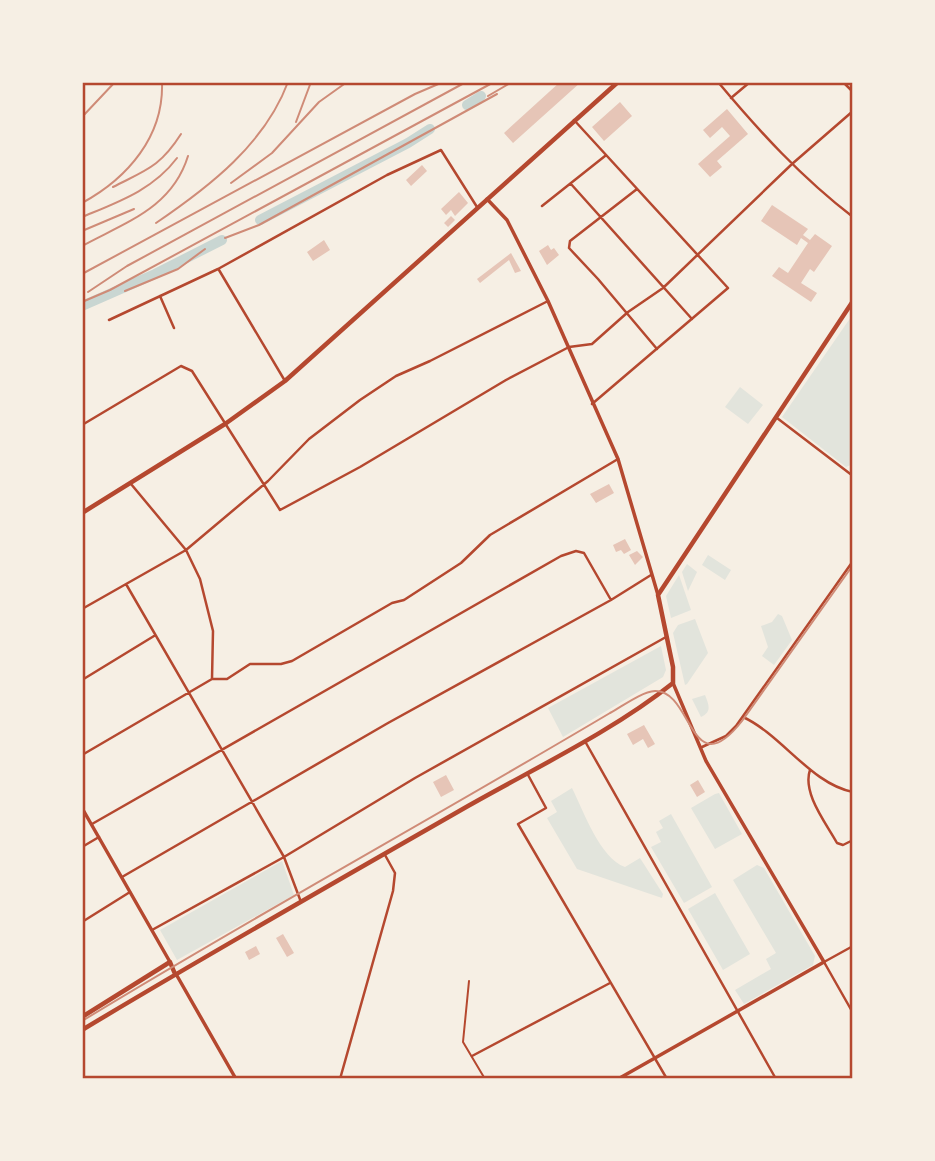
<svg xmlns="http://www.w3.org/2000/svg" width="935" height="1161" font-family="'Alegreya Sans',sans-serif">
  <style>
    .green { fill: #e2e4dc }
    .lines { fill: none; stroke-linecap: round; stroke-linejoin: round }
    .river { stroke: #c9d6d2; stroke-width: 10 }
    .building { fill: #e6c5b7 }
    .service { stroke: #b5482f; stroke-width: 2 }
    .minor { stroke: #b5482f; stroke-width: 2.5 }
    .tertiary { stroke: #b5482f; stroke-width: 3.5 }
    .secondary { stroke: #b5482f; stroke-width: 4.5 }
    .tram { stroke: #cf8b77; stroke-width: 2 }
    .rail { stroke: #cf8b77; stroke-width: 2 }
    .neatline { fill: none; stroke: #b5482f; stroke-width: 2.5 }
  </style>
  <rect width="100%" height="100%" fill="#f6efe4"/>
  <path class="green" d="M 853,314 L 853,464 L 846,467 L 782,417 Z
    M 740,387 L 763,405 L 748,424 L 725,407 Z
    M 708,555 L 731,570 L 725,580 L 702,565 Z
    M 687,564 L 697,572 L 688,591 L 682,572 Z
    M 679,575 L 691,610 L 671,618 L 666,596 Z
    M 778,614 L 782,616 L 792,640 L 774,665 L 762,656 L 768,647 L 761,626 L 772,622 Z
    M 695,619 L 708,653 L 687,684 L 685,685 L 673,633 L 678,625 Z
    M 661,646 L 666,670 L 663,677 L 563,737 L 548,708 Z
    M 705,695 C 709,705 712,712 701,717 L 692,699 Z
    M 572,788 C 584,812 600,858 625,867 L 640,858 L 663,894 L 662,898 L 577,869 L 547,818 L 557,812 L 551,801 Z
    M 719,793 L 742,834 L 715,849 L 691,808 L 715,794 Z
    M 671,814 L 712,887 L 684,903 L 651,847 L 661,842 L 656,832 L 663,828 L 659,821 Z
    M 282,861 L 294,895 L 177,960 L 160,930 Z
    M 757,865 L 764,868 L 815,956 L 813,965 L 744,1004 L 735,990 L 771,969 L 766,959 L 776,953 L 733,880 Z
    M 715,893 L 750,954 L 723,970 L 688,909 Z"/>
  <g class="lines">
    <path class="river" d="M 467,105 L 481,96
      M 260,220 L 408,143 L 430,129
      M 82,306 L 155,274 L 222,240"/>
  </g>
  <path class="building" d="M 560,82 L 581,82 L 513,143 L 504,133 Z
    M 620,102 L 632,116 L 604,141 L 592,127 Z
    M 727,109 L 748,134 L 717,161 L 722,167 L 710,177 L 698,164 L 730,136 L 722,127 L 710,138 L 703,130 Z
    M 422,165 L 427,171 L 411,186 L 406,180 Z
    M 459,192 L 468,203 L 455,216 L 451,210 L 446,215 L 441,209 Z
    M 772,205 L 808,229 L 803,235 L 810,240 L 815,234 L 832,246 L 814,272 L 810,269 L 801,283 L 817,293 L 811,302 L 772,276 L 779,267 L 788,273 L 808,243 L 801,238 L 797,245 L 761,221 Z
    M 451,216 L 455,220 L 448,227 L 444,223 Z
    M 324,240 L 330,250 L 313,261 L 307,252 Z
    M 548,245 L 551,250 L 554,248 L 559,255 L 547,265 L 539,251 Z
    M 511,253 L 521,271 L 515,273 L 509,260 L 480,283 L 477,279 Z
    M 609,484 L 614,493 L 596,503 L 590,494 Z
    M 625,539 L 631,550 L 624,554 L 621,550 L 616,552 L 613,545 Z
    M 637,551 L 643,557 L 635,565 L 629,555 Z
    M 644,725 L 655,744 L 648,748 L 643,739 L 633,745 L 627,734 Z
    M 446,775 L 454,790 L 441,797 L 433,782 Z
    M 698,780 L 705,792 L 697,797 L 690,785 Z
    M 283,934 L 294,953 L 287,957 L 276,938 Z
    M 256,946 L 260,954 L 249,960 L 245,952 Z"/>
  <g class="lines">
    <path class="service" d="M 469,981 L 463,1042 L 485,1079"/>
    <path class="minor" d="M 718,82 C 759,131 802,178 853,217
      M 843,82 L 853,92
      M 731,98 L 750,82
      M 574,120 L 728,288 L 592,404
      M 571,184 L 692,319
      M 637,189 L 570,241 L 569,248 L 598,279 L 657,349
      M 542,206 L 605,156
      M 219,270 L 285,381
      M 160,296 L 174,328
      M 109,320 L 218,269 L 387,175 L 441,150 L 477,207
      M 777,418 L 853,476
      M 82,425 L 181,366 L 192,371 L 280,510 L 360,467 L 506,380 L 569,347 L 592,344 L 628,312 L 663,288 L 792,164 L 853,111
      M 131,484 L 186,550 L 200,579 L 213,631 L 212,679
      M 126,584 L 284,857 L 301,902
      M 82,609 L 186,550 L 268,481 L 309,439 L 360,400 L 396,376 L 430,361 L 548,301
      M 82,680 L 154,636
      M 743,717 C 782,735 811,784 853,792
      M 586,743 L 776,1079
      M 702,747 L 726,736 L 736,726 L 853,561
      M 82,755 L 212,679 L 227,679 L 250,664 L 281,664 L 292,661 L 392,603 L 404,600 L 461,563 L 490,535 L 618,459
      M 810,770 C 802,793 826,823 837,843 L 843,845 L 853,840
      M 527,773 L 546,808 L 518,824 L 667,1079
      M 92,824 L 561,556 L 576,551 L 584,553 L 611,600
      M 82,847 L 99,837
      M 122,877 L 388,723 L 611,600 L 651,575
      M 82,922 L 130,892
      M 152,930 L 284,857 L 415,778 L 666,637
      M 853,946 L 824,962 L 853,1013
      M 472,1056 L 610,983
      M 340,1079 L 393,891 L 395,873 L 385,855"/>
    <path class="tertiary" d="M 487,199 L 507,220 L 548,301 L 618,459 L 658,595
      M 82,808 L 170,962
      M 176,974 L 236,1079
      M 618,1079 L 824,962 L 706,761 L 673,683"/>
    <path class="secondary" d="M 82,513 L 225,424 L 285,381 L 618,82
      M 82,1017 L 170,962 L 175,974
      M 82,1030 C 210,953 339,880 468,806 C 535,768 613,731 673,683 L 673,667 L 658,595 L 853,301"/>
    <path class="tram" d="M 82,1021 C 256,915 435,817 610,713 C 623,706 641,692 655,691 C 693,690 690,787 742,721 L 853,565"/>
    <path class="rail" d="M 488,96 L 512,82
      M 82,117 L 115,82
      M 296,122 L 311,82
      M 231,183 L 272,153 L 319,102 L 347,82
      M 113,187 C 146,170 160,167 181,134
      M 82,203 C 128,178 164,136 162,82
      M 82,217 C 118,202 153,190 177,158
      M 156,223 C 209,187 265,144 288,82
      M 82,231 L 134,209
      M 225,238 L 259,225 L 497,94
      M 82,246 C 126,222 172,208 188,156
      M 82,274 L 415,94 L 443,82
      M 125,291 L 178,269 L 205,249
      M 88,292 L 127,266 L 466,82
      M 82,302 L 110,290 L 494,82"/>
  </g>
  <rect width="935" height="1161" fill="none" stroke="#f6efe4" stroke-width="168"/>
  <rect x="84" y="84" width="767" height="993" class="neatline"/>
</svg>
